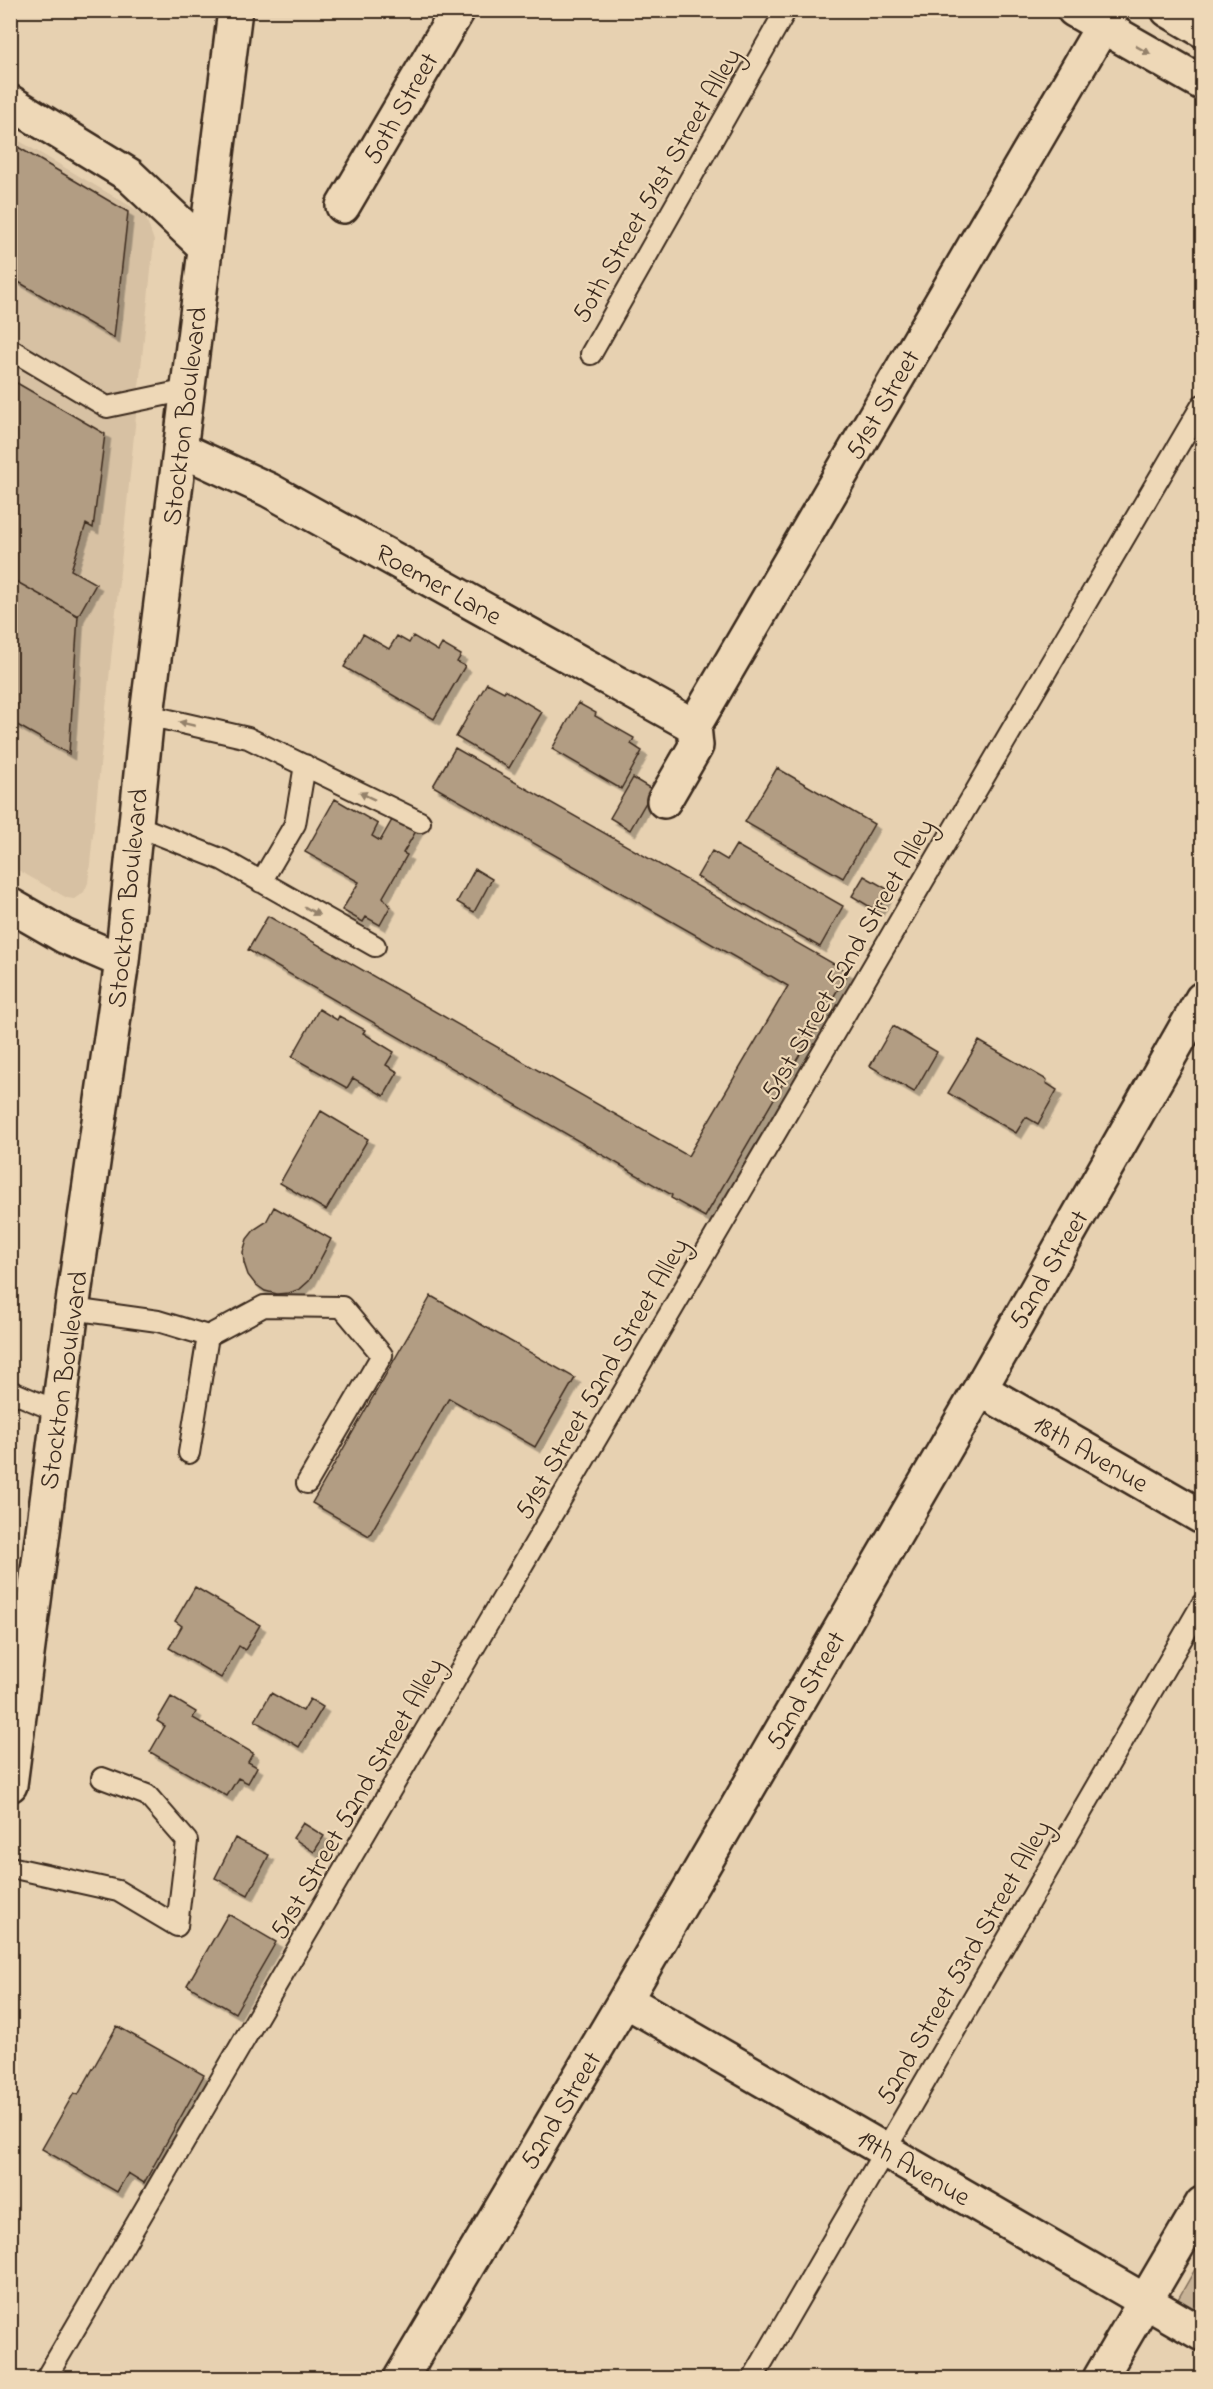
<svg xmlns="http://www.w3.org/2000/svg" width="1213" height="2389" font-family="'Indie Flower',sans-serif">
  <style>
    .built { fill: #d7c1a3 }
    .green { fill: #c7b296; stroke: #816e5a; stroke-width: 1.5 }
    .building { fill: #b29d83; stroke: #3b2a1e; stroke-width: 1.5; filter: url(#shadow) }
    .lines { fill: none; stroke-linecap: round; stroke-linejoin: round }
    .lane-casing { stroke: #3b2a1e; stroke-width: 24 }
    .street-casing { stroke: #3b2a1e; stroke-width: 38 }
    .secondary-casing { stroke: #3b2a1e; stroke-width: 38 }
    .lane { stroke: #eed8b7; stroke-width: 20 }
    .street { stroke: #eed8b7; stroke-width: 33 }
    .secondary { stroke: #eed8b7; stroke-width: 33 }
    .oneway { fill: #94816a }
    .labels { text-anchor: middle; stroke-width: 4.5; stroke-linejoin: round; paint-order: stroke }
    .street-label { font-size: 27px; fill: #3b2a1e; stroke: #eed8b7 }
  </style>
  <defs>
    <filter id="shadow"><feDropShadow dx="5.5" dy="5.5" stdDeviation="0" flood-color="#0004"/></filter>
  </defs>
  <rect width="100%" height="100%" fill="#e7d1b1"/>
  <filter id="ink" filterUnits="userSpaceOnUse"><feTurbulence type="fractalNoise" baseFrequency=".0167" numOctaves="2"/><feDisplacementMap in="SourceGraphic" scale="12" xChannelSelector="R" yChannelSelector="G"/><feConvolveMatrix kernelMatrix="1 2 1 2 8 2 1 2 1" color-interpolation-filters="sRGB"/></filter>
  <g filter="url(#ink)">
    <path class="built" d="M 11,136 L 137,210 L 146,218 L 154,241 L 88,883 L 84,892 L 74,899 L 67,898 L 11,866 Z"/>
    <path class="green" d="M 1202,2257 L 1202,2315 L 1177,2301 Z"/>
    <path class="building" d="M 11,143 L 128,212 L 114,338 L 10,277 Z
      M 10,379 L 105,434 L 93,528 L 86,524 L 71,570 L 96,584 L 78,616 L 10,578 Z
      M 10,578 L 78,616 L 69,754 L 10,721 Z
      M 363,634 L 389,649 L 397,636 L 409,643 L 413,636 L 438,651 L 442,644 L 461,655 L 457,662 L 465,666 L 434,719 L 344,667 Z
      M 487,683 L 504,692 L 505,690 L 542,712 L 509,768 L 456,737 Z
      M 578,703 L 596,713 L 595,716 L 634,738 L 631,744 L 642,751 L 621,789 L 552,749 Z
      M 455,748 L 848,972 L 705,1217 L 671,1198 L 672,1195 L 248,950 L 268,916 L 688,1156 L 788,986 L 771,976 L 768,976 L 433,786 Z
      M 777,768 L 874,824 L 843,878 L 745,822 Z
      M 633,778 L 653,790 L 630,830 L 610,818 Z
      M 335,799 L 378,824 L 372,836 L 380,841 L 396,813 L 419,826 L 403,853 L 407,855 L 383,897 L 390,907 L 380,925 L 366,917 L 363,922 L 342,910 L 359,882 L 305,852 Z
      M 736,845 L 843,906 L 820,947 L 697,877 L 712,851 L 727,860 Z
      M 475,869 L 492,879 L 474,912 L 457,902 Z
      M 864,876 L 889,890 L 877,911 L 852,896 Z
      M 319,1009 L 337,1020 L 339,1016 L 365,1030 L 363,1033 L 394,1052 L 386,1065 L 398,1072 L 384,1096 L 353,1078 L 347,1088 L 292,1057 Z
      M 893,1026 L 937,1052 L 914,1092 L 870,1066 Z
      M 979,1041 L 1047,1080 L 1046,1083 L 1057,1090 L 1038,1124 L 1026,1117 L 1016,1133 L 948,1093 Z
      M 321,1111 L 368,1139 L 326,1210 L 280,1183 Z
      M 274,1207 L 331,1239 L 309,1281 L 300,1289 L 289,1293 L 277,1294 L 265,1291 L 255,1284 L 248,1275 L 244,1263 L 243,1252 L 247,1239 L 255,1229 L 266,1222 Z
      M 431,1296 L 575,1378 L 535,1447 L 449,1398 L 369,1536 L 312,1503 Z
      M 195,1587 L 260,1625 L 245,1650 L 239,1646 L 221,1678 L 169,1648 L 182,1626 L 175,1621 Z
      M 271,1693 L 303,1711 L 310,1699 L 323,1707 L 299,1747 L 255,1721 Z
      M 171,1697 L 196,1712 L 193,1718 L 253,1753 L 248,1762 L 257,1767 L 248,1783 L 238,1778 L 227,1796 L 150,1752 L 165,1726 L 157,1721 Z
      M 303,1823 L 324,1836 L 314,1852 L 293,1838 Z
      M 235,1838 L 269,1855 L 248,1895 L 215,1878 Z
      M 228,1914 L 276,1942 L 235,2013 L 187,1985 Z
      M 117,2026 L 204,2075 L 144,2183 L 128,2173 L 117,2192 L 42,2149 L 74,2093 L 78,2095 Z"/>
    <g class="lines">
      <g class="lane-casing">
        <path id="lane" d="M 10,349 L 107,407 L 188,390
          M 591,354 L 786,10
          M 147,715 L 248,738 L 420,822
          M 135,825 L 223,860 L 375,946
          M 261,882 L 295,824 L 305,765
          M 72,1309 L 158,1321 L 208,1336 L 264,1306 L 342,1307 L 382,1355 L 307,1483
          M 10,1391 L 59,1412
          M 189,1453 L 208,1336
          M 10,1867 L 118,1891 L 177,1926 L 187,1841 L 147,1795 L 102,1778
          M 46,2378 L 1202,405
          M 753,2378 L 1202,1604"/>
      </g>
      <g class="street-casing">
        <path id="street" d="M 1074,10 L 1202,83
          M 1168,10 L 1202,30
          M 10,102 L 129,175 L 204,246
          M 343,206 L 458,10
          M 180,449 L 269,490 L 694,726
          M 664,801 L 696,746 L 694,726 L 1112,10
          M 980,1389 L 1202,1517
          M 625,2000 L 1202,2334
          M 401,2378 L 625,2000 L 980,1389 L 1202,999
          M 1100,2378 L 1202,2204"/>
      </g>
      <g class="secondary-casing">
        <path id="secondary" d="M 10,905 L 64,936 L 122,961
          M 10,1785 L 72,1309 L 122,961 L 147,715 L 235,10"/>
      </g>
      <use href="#lane" class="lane"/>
      <use href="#street" class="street"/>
      <use href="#secondary" class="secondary"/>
    </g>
    <defs><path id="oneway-solid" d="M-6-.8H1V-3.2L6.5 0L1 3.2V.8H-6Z" transform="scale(1.5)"/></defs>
    <g class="oneway">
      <use href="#oneway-solid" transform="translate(1143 50) rotate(29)"/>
      <use href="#oneway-solid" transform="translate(187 724) rotate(-167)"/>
      <use href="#oneway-solid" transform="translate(367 796) rotate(-154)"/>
      <use href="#oneway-solid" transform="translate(312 911) rotate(29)"/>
    </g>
  </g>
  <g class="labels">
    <g class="street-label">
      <text transform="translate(400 108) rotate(-60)" y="9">50th Street</text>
      <text transform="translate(656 185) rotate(-60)" y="9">50th Street 51st Street Alley</text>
      <text transform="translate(882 404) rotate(-60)" y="9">51st Street</text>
      <text transform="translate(184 416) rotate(-83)" y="9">Stockton Boulevard</text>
      <text transform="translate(439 584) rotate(29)" y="9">Roemer Lane</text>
      <text transform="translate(127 898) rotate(-84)" y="9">Stockton Boulevard</text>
      <text transform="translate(847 959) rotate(-60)" y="9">51st Street 52nd Street Alley</text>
      <text transform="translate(1048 1269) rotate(-60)" y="9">52nd Street</text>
      <text transform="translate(601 1378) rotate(-60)" y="9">51st Street 52nd Street Alley</text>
      <text transform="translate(63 1380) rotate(-82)" y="9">Stockton Boulevard</text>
      <text transform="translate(1091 1453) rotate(30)" y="9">18th Avenue</text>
      <text transform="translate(805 1690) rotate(-60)" y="9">52nd Street</text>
      <text transform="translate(356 1798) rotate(-60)" y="9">51st Street 52nd Street Alley</text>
      <text transform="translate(963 1962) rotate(-60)" y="9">52nd Street 53rd Street Alley</text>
      <text transform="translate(560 2110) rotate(-59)" y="9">52nd Street</text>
      <text transform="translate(914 2167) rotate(30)" y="9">19th Avenue</text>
    </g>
  </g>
  <rect width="1213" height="2389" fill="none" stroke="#eed8b7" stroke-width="36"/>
  <rect x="18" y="18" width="1177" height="2353" fill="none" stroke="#3b2a1e" stroke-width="2" filter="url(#ink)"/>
</svg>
